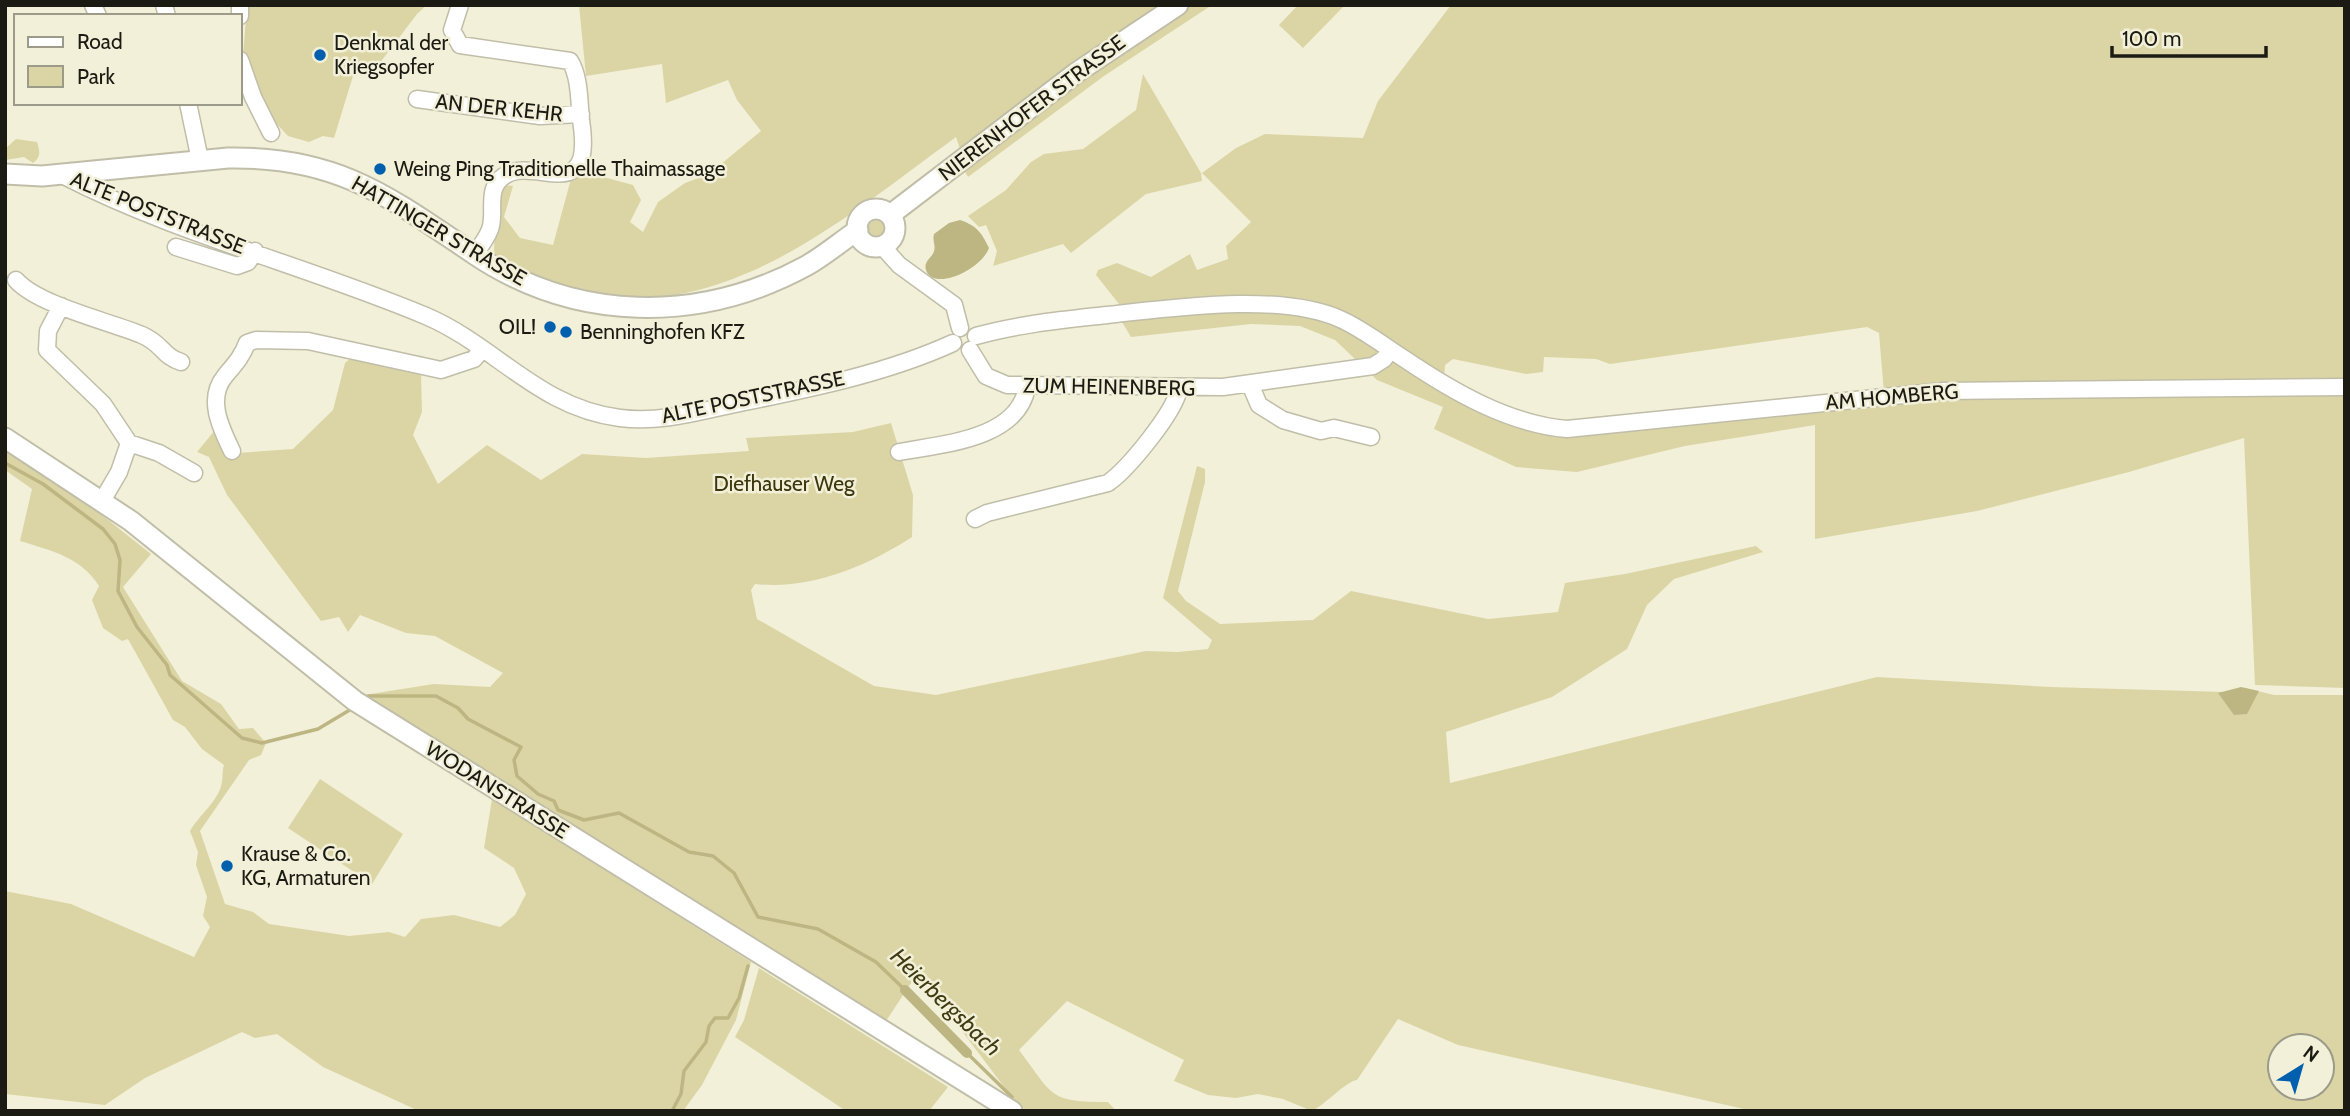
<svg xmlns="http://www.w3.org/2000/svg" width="2350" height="1116" font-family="Cabin,sans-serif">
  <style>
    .green { fill: #dbd5a5; fill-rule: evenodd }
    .water { fill: #bdb683 }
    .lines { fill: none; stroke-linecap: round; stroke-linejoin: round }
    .stream { stroke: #bdb683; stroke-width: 3.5 }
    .canal { stroke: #bdb683; stroke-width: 10 }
    .minor-casing { stroke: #c0bea8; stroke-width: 19 }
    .major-casing { stroke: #c0bea8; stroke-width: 23 }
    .minor { stroke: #fff; stroke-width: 16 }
    .major { stroke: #fff; stroke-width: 19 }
    .poi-dot { fill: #0060ad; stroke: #f2f0d9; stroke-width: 2.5 }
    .labels { text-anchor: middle; stroke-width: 5; stroke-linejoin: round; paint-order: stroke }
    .poi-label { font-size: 21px; fill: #1c1b13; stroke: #f2f0d9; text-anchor: start }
    .street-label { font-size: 21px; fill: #1c1b13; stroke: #f2f0d9 }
    .park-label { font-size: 21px; fill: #3b360c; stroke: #f2f0d9 }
    .water-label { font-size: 23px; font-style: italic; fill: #403b11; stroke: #f2f0d9 }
  </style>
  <rect width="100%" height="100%" fill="#f2f0d9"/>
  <path class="green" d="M 247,5 L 427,5 L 417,14 L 379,64 L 357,63 L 334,138 L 323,136 L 309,142 L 288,136 L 272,119 L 243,56 Z
    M 579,5 L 1160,5 L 961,152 L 956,137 C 814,241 674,366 494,254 L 495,204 L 504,185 L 513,186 L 504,217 L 520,238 L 553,245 L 571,179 L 581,171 L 633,185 L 641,200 L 630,222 L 643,232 L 658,202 L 685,183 L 709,174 L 761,131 L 737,100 L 728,80 L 666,103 L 662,64 L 586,76 Z
    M 1187,5 L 1212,5 L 1104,76 L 968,177 L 962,167 L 1030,114 Z
    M 1298,5 L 1345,5 L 1303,48 L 1279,25 Z
    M 1451,5 L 2345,5 L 2345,383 L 1884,393 L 1879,333 L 1867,327 L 1610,364 L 1596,359 L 1544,357 L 1543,372 L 1526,374 L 1453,359 L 1445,365 L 1444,379 L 1536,430 L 1942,394 L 2345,390 L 2345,688 L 2255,685 L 2244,438 L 2129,472 L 1977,511 L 1815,539 L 1815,425 L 1685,446 L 1577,472 L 1516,467 L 1434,429 L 1443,407 L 1377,380 L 1335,340 L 1300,326 L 1251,324 L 1131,337 L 1122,322 L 1177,312 L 1306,305 L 1123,309 L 1096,275 L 1098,270 L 1117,263 L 1151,277 L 1190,254 L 1197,270 L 1228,259 L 1226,246 L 1251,222 L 1202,173 L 1236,148 L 1265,134 L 1363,138 L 1378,101 Z
    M 1143,74 L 1201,173 L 1202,181 L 1146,194 L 1071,253 L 1063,244 L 993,266 L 997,251 L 986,225 L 979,227 L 968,216 L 1006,190 L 1031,162 L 1044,154 L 1083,149 L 1136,110 Z
    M 16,139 L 37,142 C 40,151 41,157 33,163 L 24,157 L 5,160 L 5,149 Z
    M868 229a9 9 0 1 1 18 0a9 9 0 1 1-18 0Z
    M 356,354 L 421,373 L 422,412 L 413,435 L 438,484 L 487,445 L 541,480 L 582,454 L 646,458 L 749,451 L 746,438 L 853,432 L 891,423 L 913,495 L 912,537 C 866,567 810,590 755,584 L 751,590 L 757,619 L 874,686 L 936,695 L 1146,651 L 1178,652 L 1208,649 L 1212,640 L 1163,598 L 1197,466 L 1205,469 L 1205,482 L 1178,591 L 1186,601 L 1220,624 L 1313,620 L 1351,591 L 1488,619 L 1558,612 L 1565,583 L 1625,574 L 1756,546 L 1763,552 L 1674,579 L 1647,605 L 1627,649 L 1552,697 L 1446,732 L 1450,783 L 1877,677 L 2050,687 L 2225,692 L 2245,688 L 2274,695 L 2345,695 L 2345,1111 L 1753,1111 L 1458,1045 L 1398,1019 L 1357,1080 C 1345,1082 1326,1104 1312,1111 L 1283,1099 L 1258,1094 L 1236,1098 L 1208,1095 L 1174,1081 L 1184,1060 L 1067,1001 L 1019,1050 C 1054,1096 1048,1102 1108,1102 L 1116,1111 L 1027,1111 L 1017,1104 L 928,986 L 915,977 L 884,1024 L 638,866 L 519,796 L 364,695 L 434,684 L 490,687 L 503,673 L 435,636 L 406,633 L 360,615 L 348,632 L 339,617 L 321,621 L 227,495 L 209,457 L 197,452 L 215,430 L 238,453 L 293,449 L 333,410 L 345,363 ZM 2280,1046 L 2322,1046 L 2322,1088 L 2280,1088 Z
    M 5,450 L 98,512 L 151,554 L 123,587 L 182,681 L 221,704 L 239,729 L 253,728 L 266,743 L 261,755 L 249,760 L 200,831 L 225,904 L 253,912 L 269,924 L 349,936 L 389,932 L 405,937 L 421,919 L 454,915 L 500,927 L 515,915 L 526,894 L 514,868 L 484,848 L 492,799 L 751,962 L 736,1020 L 702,1085 L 683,1111 L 419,1111 L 323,1067 L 277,1034 L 255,1038 L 242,1032 L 145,1078 L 105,1105 L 5,1094 L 5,891 L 71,904 L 194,957 L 210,927 L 203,916 L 207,897 L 196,865 L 198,852 L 190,831 C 199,815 219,801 222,782 C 223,777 222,771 224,765 L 202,749 L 185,727 L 173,720 L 128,639 L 122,641 L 103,628 L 92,600 L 99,586 C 81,557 52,551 20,541 L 32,489 L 5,470 Z
    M 320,779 L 403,834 L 372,884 L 288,828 Z
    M 759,968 L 948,1087 L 929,1111 L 846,1111 L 735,1037 L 744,1020 Z"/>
  <path class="water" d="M 960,220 C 976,225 982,233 989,248 C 981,270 933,292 926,270 C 923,261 933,257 934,251 C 936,246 932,240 934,234 L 949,223 Z
    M 2241,687 L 2259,691 L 2247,714 L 2234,715 L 2218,693 Z"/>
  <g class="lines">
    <path class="stream" d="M 5,463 L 43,484 L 103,529 L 115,544 L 120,560 L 118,591 L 137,627 L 167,665 L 170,675 L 242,738 L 262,743 L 318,729 L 353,708
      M 365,699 L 368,696 L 436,696 L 458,708 L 468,719 L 521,747 L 514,760 L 517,776 L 538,794 L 554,801 L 558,810 L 584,820 L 619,813 L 689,852 L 713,856 L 734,873 L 758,917 L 818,929 L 876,962 L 905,990
      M 967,1053 L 1012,1097 L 1010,1102
      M 672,1111 L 681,1094 L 684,1071 L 706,1042 L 709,1026 L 715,1018 L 728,1018 L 739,998 L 748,966"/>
    <path class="canal" d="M 905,990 L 967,1053"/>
    <g class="minor-casing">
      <path id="minor" d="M 93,5 L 98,16
        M 164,5 L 167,16
        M 460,5 L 452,30 L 460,45 L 570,61 C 580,77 579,102 581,120 C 595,210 534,154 504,176 C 486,188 495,209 491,226 C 489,236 480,246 475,254
        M 240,16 L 240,5
        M 240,60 L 253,97 L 271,133
        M 417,99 L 540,116 L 581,114
        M 188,103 L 200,160
        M 62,175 C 176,234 307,266 426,316 C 496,346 539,408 620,418 C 660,423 697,412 735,404 C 808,389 885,374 953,343
        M 882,246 L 899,265 L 954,305 L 960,328
        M 176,247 L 237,266 L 248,262 L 255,251
        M 16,280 C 38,305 108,321 142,335 C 163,344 162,356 181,362
        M 61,306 L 48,331 L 47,350 L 103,404 L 129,443 L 119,472 L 102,501
        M 976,336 C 1019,324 1062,320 1107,315 C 1172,308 1279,292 1340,319 C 1361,328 1383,345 1403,358 C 1452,391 1508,424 1567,429 L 1943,391 L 2345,387
        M 970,350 L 986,376 L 1007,385 L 1223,387 L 1373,366 L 1384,359 L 1390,350
        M 1250,384 L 1259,405 L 1283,420 L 1321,431 L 1334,428 L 1371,437
        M 129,443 L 159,453 L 194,473
        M 232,451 C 221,428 206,399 225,376 C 234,365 242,357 247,343 L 256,340 L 308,341 L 441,370 L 474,359 L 481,351
        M 899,452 C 941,444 1018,440 1027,387
        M 975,519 L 987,513 L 1108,483 C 1128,469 1174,413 1179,389"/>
    </g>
    <g class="major-casing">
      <path id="major" d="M 5,174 L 42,176 L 228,158 C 337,156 388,196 474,254 C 575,322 699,324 806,266 C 824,256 840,242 858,230
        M857 228a19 19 0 1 1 38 0a19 19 0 1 1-38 0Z
        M 890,215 L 1076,73 L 1178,5
        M 5,438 L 131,521 L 355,701 L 1012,1111"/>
    </g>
    <use href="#minor" class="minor"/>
    <use href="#major" class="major"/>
  </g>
  <g class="poi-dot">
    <circle cx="320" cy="55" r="7"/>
    <circle cx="380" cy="169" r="7"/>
    <circle cx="550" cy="327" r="7"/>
    <circle cx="566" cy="332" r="7"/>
    <circle cx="227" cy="866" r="7"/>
  </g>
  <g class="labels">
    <g class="poi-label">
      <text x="334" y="50">Denkmal der<tspan x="334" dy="24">Kriegsopfer</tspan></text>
      <text x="394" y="176">Weing Ping Traditionelle Thaimassage</text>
      <text x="536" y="334" text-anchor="end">OIL!</text>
      <text x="580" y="339">Benninghofen KFZ</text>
      <text x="241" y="861">Krause &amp; Co.<tspan x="241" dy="24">KG, Armaturen</tspan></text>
    </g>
    <g class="street-label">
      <text transform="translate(499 108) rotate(6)" y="7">AN DER KEHR</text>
      <text transform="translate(1032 108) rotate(-37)" y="7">NIERENHOFER STRASSE</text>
      <text transform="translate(158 213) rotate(22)" y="7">ALTE POSTSTRASSE</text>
      <text transform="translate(439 231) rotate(30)" y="7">HATTINGER STRASSE</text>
      <text transform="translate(1109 387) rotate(1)" y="7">ZUM HEINENBERG</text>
      <text transform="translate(753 397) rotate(-12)" y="7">ALTE POSTSTRASSE</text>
      <text transform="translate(1892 397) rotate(-5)" y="7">AM HOMBERG</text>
      <text transform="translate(497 790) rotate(32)" y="7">WODANSTRASSE</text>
    </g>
    <g class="park-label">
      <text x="784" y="491">Diefhauser Weg</text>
    </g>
    <g class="water-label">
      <text transform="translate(946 1002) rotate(44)" y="8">Heierbergsbach</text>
    </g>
  </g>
  <rect width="2350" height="1116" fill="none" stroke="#1c1b13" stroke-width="14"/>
  <rect x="14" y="14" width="228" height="91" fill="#f2f0d9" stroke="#9c9b8a" stroke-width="2"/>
  <rect x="28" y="37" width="35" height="10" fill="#ffffff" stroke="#9c9b8a" stroke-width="2"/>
  <text x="77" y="49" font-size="21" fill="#1c1b13">Road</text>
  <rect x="28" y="66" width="35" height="21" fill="#dbd5a5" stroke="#9c9b8a" stroke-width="2"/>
  <text x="77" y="84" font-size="21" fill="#1c1b13">Park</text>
  <g transform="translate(2301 1067) rotate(37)"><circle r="33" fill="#f2f0d9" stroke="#9c9b8a" stroke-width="2"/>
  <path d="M0-5L12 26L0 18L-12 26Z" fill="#0060ad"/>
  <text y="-10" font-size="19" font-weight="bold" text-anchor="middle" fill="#1c1b13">N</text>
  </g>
  <path d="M2112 46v10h154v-10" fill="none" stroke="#1c1b13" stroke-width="3.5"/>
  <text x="2122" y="46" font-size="21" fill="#1c1b13" stroke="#f2f0d9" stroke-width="5" paint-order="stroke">100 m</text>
</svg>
